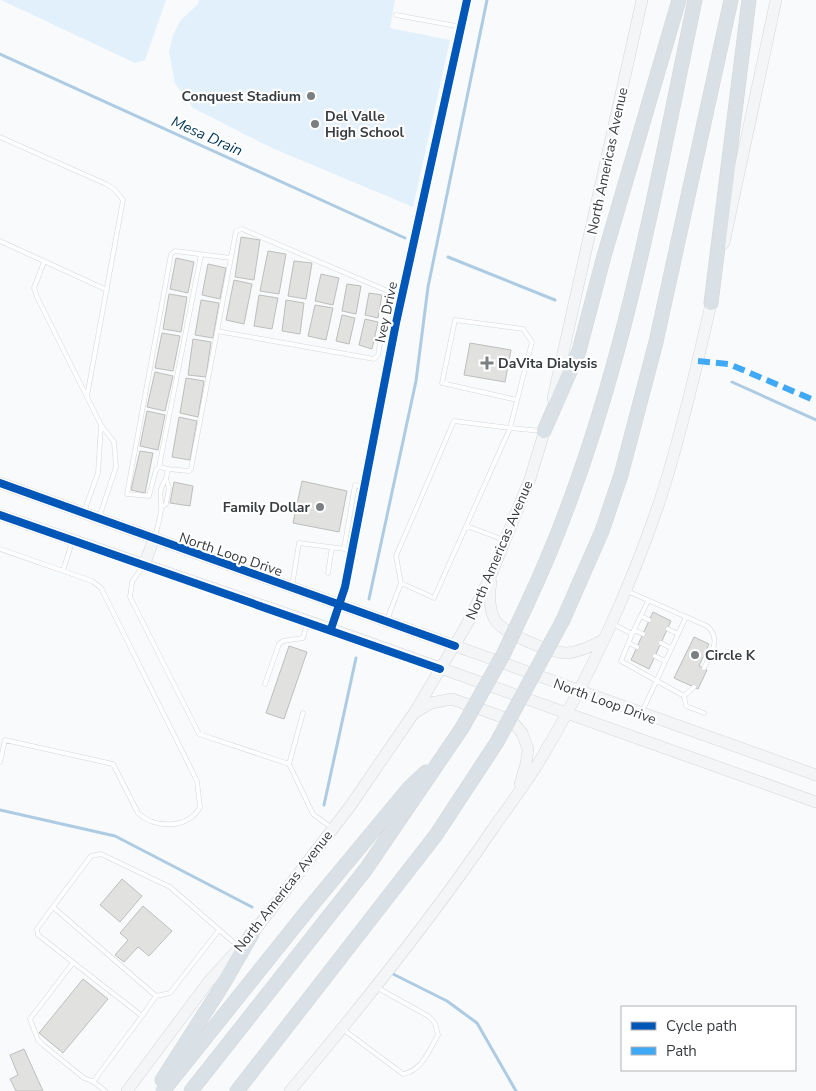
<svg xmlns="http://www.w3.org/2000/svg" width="816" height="1091" font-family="'Nunito Sans',sans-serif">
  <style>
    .green { fill: #e2f0fb }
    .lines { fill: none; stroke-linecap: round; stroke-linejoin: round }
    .stream { stroke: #adcce4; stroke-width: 3 }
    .building { fill: #e1e2e0; stroke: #bdbebc }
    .lane-casing { stroke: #d4d7da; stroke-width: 5 }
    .street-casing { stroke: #d4d7da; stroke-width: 9 }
    .secondary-casing { stroke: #d4d7da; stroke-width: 12 }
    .highway-casing { stroke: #d5d7d8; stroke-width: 15 }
    .lane { stroke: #fefeff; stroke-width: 4 }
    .street { stroke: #fefeff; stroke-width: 8 }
    .secondary { stroke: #f3f5f7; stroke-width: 11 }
    .highway { stroke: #d9e0e6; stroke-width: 14 }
    .highway-bridge-casing { stroke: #d5d7d8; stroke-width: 15; stroke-linecap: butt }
    .highway-bridge { stroke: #d9e0e6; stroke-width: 14 }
    .quiet { stroke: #3fa9f5; stroke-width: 6; stroke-dasharray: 12 6; stroke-linecap: butt }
    .cycleway-casing { stroke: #fff; stroke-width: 11 }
    .cycleway { stroke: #0057b8; stroke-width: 8 }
    .poi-dot { fill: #7b7f82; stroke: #fff; stroke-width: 2 }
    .labels { text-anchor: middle; stroke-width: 4.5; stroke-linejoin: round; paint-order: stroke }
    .poi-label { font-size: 14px; font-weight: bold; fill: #383d41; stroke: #fff; text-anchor: start }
    .street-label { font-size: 14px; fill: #383d41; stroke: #fff }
    .water-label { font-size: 15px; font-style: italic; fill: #003657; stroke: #fff }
  </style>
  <rect width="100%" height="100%" fill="#f8fafc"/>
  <path class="green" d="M 1,0 L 166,0 L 145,60 L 135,63 Z
    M 199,0 L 395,0 L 390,28 L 450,40 L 413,207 L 272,148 L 193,108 L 175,83 L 169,52 L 173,35 L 181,20 L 198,4 Z"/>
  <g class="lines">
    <path class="stream" d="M 0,54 L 405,238
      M 448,257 L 555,300
      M 732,382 L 816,420
      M 369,599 L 416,381 L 428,287 L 487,0
      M 324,805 L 356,658
      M 0,810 L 115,836 L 252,907
      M 393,974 L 447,1001 L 477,1023 L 516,1091"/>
  </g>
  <path class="building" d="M 241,237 L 260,240 L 254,280 L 235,277 Z
    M 268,251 L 286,254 L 279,294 L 260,291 Z
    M 176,258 L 194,262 L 188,293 L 170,289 Z
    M 294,261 L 312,263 L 306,299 L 288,296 Z
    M 208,264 L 226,268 L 220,299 L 202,295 Z
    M 321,274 L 339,278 L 333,305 L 315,301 Z
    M 234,280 L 252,284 L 244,324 L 226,320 Z
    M 347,284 L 361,286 L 356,314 L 342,311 Z
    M 369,293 L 382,295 L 378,318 L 365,315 Z
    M 169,294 L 187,297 L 181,332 L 163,329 Z
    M 259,295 L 278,298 L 272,329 L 254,326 Z
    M 201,300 L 219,303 L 213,338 L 195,335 Z
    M 286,300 L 304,303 L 300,334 L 282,331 Z
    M 315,305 L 333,308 L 326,340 L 308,336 Z
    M 342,315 L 355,318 L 349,344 L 336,341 Z
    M 365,319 L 378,322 L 372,349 L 359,345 Z
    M 162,333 L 180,336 L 173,371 L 155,368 Z
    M 193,339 L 211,342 L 206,377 L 188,375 Z
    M 470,343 L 511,350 L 505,382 L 464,375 Z
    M 155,372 L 173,376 L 165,411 L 147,407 Z
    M 186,378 L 204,381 L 198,417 L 180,413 Z
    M 147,411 L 165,415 L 158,450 L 140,446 Z
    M 179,417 L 197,421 L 190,460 L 172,457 Z
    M 140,451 L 153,453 L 145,493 L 131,490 Z
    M 302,481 L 347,491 L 339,532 L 293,523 Z
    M 174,482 L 193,486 L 190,506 L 170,503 Z
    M 653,612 L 671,621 L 649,669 L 631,660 Z
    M 694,637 L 709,644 L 699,666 L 707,670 L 698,689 L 674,678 Z
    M 289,646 L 307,652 L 284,719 L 266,713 Z
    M 122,879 L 142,896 L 120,922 L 100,905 Z
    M 143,906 L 172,931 L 149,956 L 138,947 L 124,962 L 115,955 L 128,940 L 120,933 Z
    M 83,979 L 108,999 L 63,1053 L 39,1033 Z
    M 24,1049 L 43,1091 L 16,1091 L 10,1079 L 18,1075 L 10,1055 Z"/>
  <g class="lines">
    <g class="lane-casing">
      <path id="lane" d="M 396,15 L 462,27
        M 0,137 L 106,184 L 114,189 L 123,200 L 87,396
        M 0,241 L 107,290
        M 44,262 L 34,288 L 37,297 L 101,425
        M 517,400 L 442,383 L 455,320 L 523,329 L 532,342 L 510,428 L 542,431
        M 159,467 L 156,470 L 149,496 L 127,494 L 171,254 L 175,251 L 231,258
        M 168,469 L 159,467 L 201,255
        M 166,479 L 168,469 L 189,471 L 191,469 L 236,231 L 242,229 L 388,291 L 389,293 L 378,355 L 374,359 L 217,331
        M 84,512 L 98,473 L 101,425 L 114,442 L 116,467 L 99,518
        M 467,526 L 504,540
        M 155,537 C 157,528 160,519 161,510 C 162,496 157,492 166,479 L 169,488 L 166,504 L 161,508
        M 0,549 L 92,581 L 101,588 L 197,781 L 200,807 C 188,829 155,829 138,813 L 113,764 L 5,740 L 0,762
        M 344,549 L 355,485 L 365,487
        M 143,566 L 132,582 L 130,597 L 199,734 L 289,764
        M 63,571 L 72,542
        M 328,573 L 332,547
        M 292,586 L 299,543 L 353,550
        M 627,591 L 707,626 C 722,639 711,653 704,668
        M 641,616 L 649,620
        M 387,620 L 401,583 L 434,598 L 510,428 L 454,421 L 396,556 L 401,583
        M 613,624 L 632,634 L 621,661 L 684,696
        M 668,629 L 678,634
        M 634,630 L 643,634
        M 632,634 L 648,601
        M 629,643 L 637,647
        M 661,643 L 671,648
        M 655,656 L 665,661
        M 265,684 L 279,644 L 283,641 L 303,638 L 307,623
        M 684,696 L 686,706 L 704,713
        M 684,696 L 694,687
        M 642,712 L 686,617
        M 303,713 L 289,764 L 313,814 L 332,828
        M 53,907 L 37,929 L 38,935 L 142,1016 L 93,1082
        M 219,930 L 170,993 L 156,996 L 53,907 L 91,856 L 101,854 L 170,887 L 239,947
        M 72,964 L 30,1019 L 38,1040 L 43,1045 L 84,1078 L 94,1082 L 105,1091
        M 142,1016 L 156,996
        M 344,1030 L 403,1074 C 422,1071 429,1050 438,1035 L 435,1023 L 428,1016 L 376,987"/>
    </g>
    <g class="street-casing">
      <path id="street" d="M 331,629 L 345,587 L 396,323 L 467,0"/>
    </g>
    <g class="secondary-casing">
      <path id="secondary" d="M 724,243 L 776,0
        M 553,398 L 642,0
        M 0,483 L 816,775
        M 0,515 L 331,629 L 816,802
        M 144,565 L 154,539
        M 491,582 C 489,594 489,609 495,620 C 504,634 551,653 567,653 C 580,652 592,646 603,640
        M 416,712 L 431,703 L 452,699 L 511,720 L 522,733 L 528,749 L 526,764 L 520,784
        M 127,1091 L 209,981 L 252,934 L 279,899 L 351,805 L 414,713 L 466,626 L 491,575 L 530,479 L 547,423
        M 290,1091 C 361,1007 430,921 492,830 C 508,807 525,785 539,762 C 589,679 633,583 663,491 C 683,426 698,361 713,295"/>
    </g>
    <g class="highway-casing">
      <path id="highway" d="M 711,303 L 749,0
        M 544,431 L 579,351 L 604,256 L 679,0
        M 527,604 C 617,413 652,205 695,0
        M 563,620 L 602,531 L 621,475 L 656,342 L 731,0
        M 162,1080 L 222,986 L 252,934
        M 163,1091 L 307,911 L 409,788 L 426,772
        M 191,1091 L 366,869 L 462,728
        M 237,1091 L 436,835 L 497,742"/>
    </g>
    <use href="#lane" class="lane"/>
    <use href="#street" class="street"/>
    <use href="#secondary" class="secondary"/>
    <use href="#highway" class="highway"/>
    <g class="highway-bridge-casing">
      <path id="highway-bridge" d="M 462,728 L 504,653 L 527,604
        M 497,742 L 563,620"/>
    </g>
    <use href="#highway-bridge" class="highway-bridge"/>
    <path class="quiet" d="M 698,361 L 729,364 L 816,401"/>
    <g class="cycleway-casing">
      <path id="cycleway" d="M 0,483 L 455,646
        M 0,515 L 440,669
        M 331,629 L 345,587 L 396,323 L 467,0"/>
    </g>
    <use href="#cycleway" class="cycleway"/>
  </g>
  <g class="poi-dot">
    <circle cx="311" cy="96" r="5"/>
    <circle cx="315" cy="124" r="5"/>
    <path d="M484.5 355.5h5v5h5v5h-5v5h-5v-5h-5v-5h5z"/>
    <circle cx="320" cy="507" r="5"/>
    <circle cx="695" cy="655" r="5"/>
  </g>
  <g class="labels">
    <g class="poi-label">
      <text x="301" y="101" text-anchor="end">Conquest Stadium</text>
      <text x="325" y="121">Del Valle<tspan x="325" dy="16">High School</tspan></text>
      <text x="498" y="368">DaVita Dialysis</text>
      <text x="310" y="512" text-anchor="end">Family Dollar</text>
      <text x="705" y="660">Circle K</text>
    </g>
    <g class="street-label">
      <text transform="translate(607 161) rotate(-78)" y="5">North Americas Avenue</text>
      <text transform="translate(386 312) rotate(-78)" y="5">Ivey Drive</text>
      <text transform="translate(499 550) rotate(-67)" y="5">North Americas Avenue</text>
      <text transform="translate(231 554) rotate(19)" y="5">North Loop Drive</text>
      <text transform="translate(605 701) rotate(20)" y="5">North Loop Drive</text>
      <text transform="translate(283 891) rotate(-52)" y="5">North Americas Avenue</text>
    </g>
    <g class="water-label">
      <text transform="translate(207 136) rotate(24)" y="5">Mesa Drain</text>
    </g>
  </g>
  <rect x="621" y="1006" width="175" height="65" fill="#ffffff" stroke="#afb1b3"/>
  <rect x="631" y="1022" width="25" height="8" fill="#0057b8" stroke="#afb1b3"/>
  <text x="666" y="1031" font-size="15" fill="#383d41">Cycle path</text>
  <rect x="631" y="1047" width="25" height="8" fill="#3fa9f5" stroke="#afb1b3"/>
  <text x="666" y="1056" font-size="15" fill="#383d41">Path</text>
</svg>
